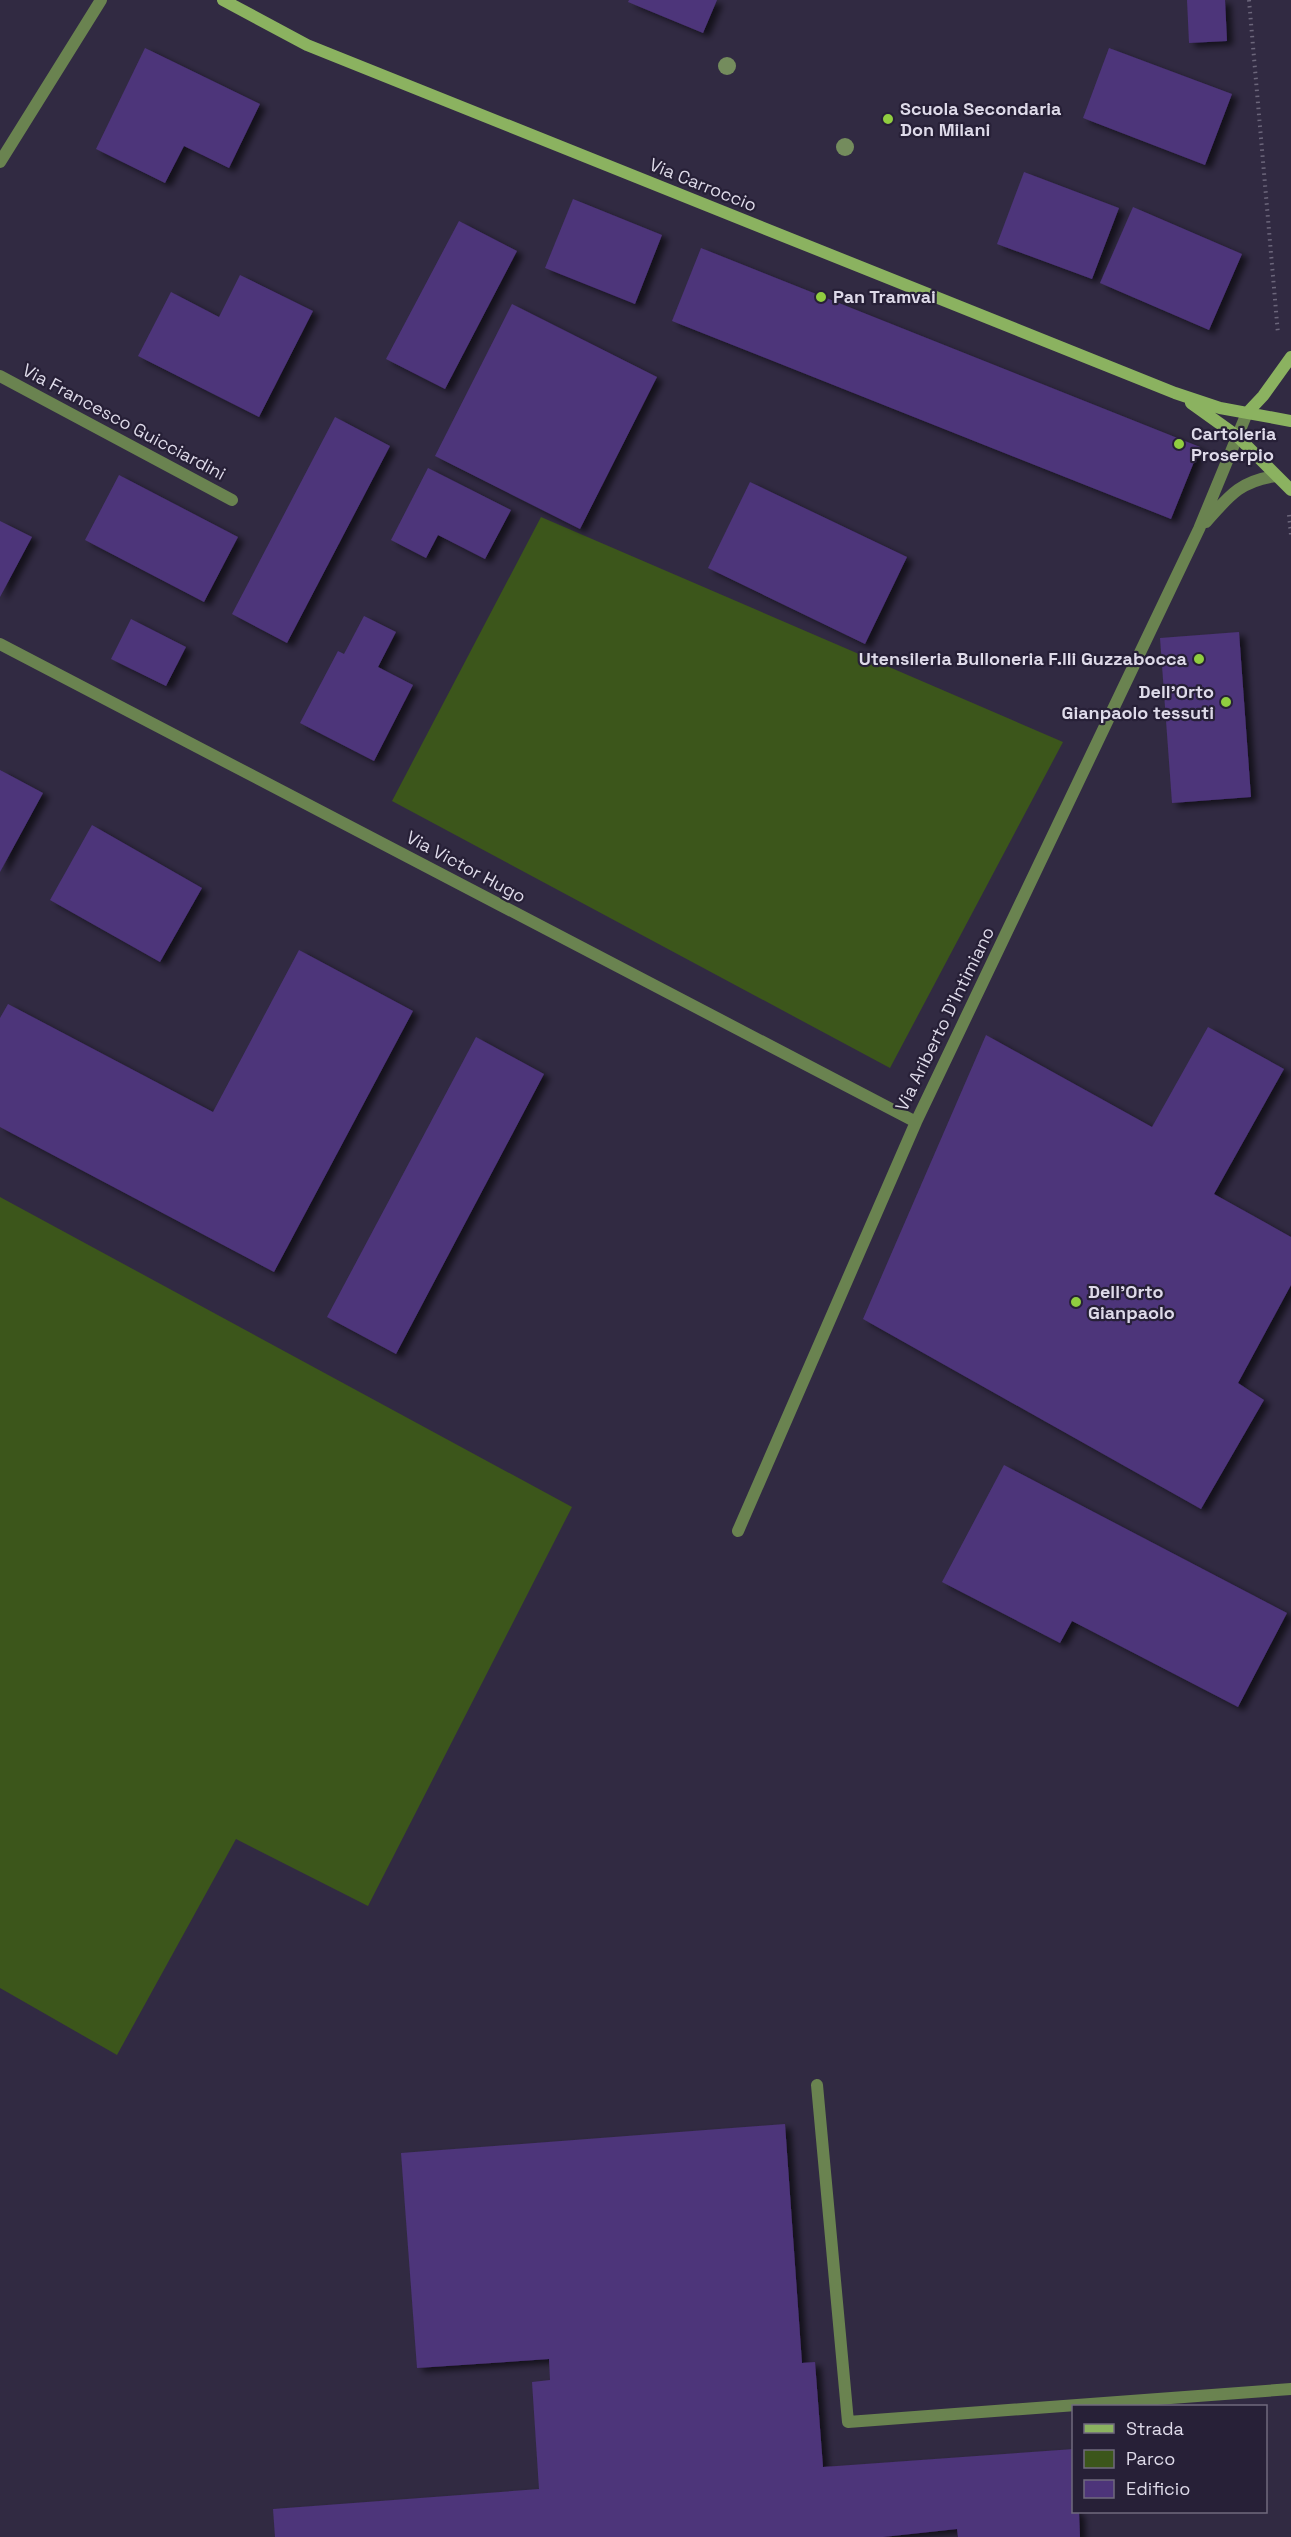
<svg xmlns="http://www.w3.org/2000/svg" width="1291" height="2537" font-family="'Space Grotesk',sans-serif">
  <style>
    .green { fill: #3c561b }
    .building { fill: #4d347a; filter: url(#shadow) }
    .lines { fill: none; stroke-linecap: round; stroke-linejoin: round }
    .path { stroke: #6c667b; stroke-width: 4; stroke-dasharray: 1.5 4.5; stroke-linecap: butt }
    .lane { stroke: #6a8350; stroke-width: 12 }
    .street { stroke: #6a8350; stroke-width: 12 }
    .secondary { stroke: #8bb260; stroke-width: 12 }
    .tree { fill: #748c5d }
    .poi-dot { fill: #90cd40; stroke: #272037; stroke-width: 2 }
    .labels { text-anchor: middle; stroke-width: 4.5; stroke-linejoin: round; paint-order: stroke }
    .poi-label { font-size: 18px; font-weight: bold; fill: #dedae9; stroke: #272037; text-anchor: start }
    .street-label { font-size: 18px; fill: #dedae9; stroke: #272037 }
  </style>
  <defs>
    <filter id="shadow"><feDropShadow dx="6" dy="4" stdDeviation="3" flood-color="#0009"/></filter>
  </defs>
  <rect width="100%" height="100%" fill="#312a42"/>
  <path class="green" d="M 541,517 L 1063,742 L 890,1068 L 392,801 Z
    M 0,1197 L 572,1507 L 368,1906 L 236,1839 L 117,2055 L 0,1988 Z"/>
  <path class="building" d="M 629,0 L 717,0 L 703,33 L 628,2 Z
    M 1187,0 L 1225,0 L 1227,41 L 1189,43 Z
    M 145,48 L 260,104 L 229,168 L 184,146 L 165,183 L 96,149 Z
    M 1109,48 L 1232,94 L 1205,165 L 1083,118 Z
    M 1024,172 L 1119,208 L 1092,279 L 997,244 Z
    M 573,199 L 662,235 L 635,304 L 545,268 Z
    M 1133,207 L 1242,254 L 1209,330 L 1100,283 Z
    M 459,221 L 517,251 L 445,389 L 386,359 Z
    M 701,248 L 1200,447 L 1171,519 L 672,321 Z
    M 240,275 L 313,311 L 259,417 L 138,356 L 171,292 L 219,317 Z
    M 512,304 L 657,377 L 580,529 L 435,456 Z
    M 335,417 L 390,446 L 287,643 L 232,614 Z
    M 428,468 L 511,510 L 485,559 L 438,535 L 426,558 L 391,540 Z
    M 119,475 L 238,537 L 204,602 L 85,540 Z
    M 750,482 L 907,557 L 865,644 L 708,568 Z
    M 0,521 L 32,537 L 0,597 Z
    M 364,616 L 396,632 L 378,667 L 413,685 L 374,761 L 300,723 L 338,651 L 344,654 Z
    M 131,619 L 186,647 L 166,686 L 111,659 Z
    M 1239,632 L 1251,797 L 1172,803 L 1160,638 Z
    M 0,770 L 43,793 L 0,872 Z
    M 92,825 L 202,888 L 160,962 L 50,900 Z
    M 299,950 L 413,1011 L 274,1272 L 0,1127 L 0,1018 L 8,1004 L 213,1112 Z
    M 1208,1027 L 1284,1069 L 1214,1194 L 1291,1237 L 1291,1285 L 1238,1383 L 1264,1400 L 1201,1509 L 863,1319 L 986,1035 L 1152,1127 Z
    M 476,1037 L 544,1074 L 396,1354 L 327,1317 Z
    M 1004,1465 L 1287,1613 L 1238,1707 L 1072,1621 L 1060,1643 L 942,1582 Z
    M 785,2124 L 802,2363 L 815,2362 L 823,2467 L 1074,2449 L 1074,2512 L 1079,2512 L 1080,2537 L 958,2537 L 957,2529 L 883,2537 L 275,2537 L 273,2509 L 539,2489 L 532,2382 L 550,2380 L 549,2359 L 417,2368 L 401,2153 Z"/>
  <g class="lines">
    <path class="path" d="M 1249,0 L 1278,334
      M 1289,515 L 1291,535"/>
    <path class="lane" d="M 817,2085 L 848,2422 L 1291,2389"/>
    <path class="street" d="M 0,162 L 101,0
      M 0,376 L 232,500
      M 1206,522 C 1229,496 1240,481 1276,476
      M 0,644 L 916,1122
      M 738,1531 L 916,1122 L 1199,529 L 1247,413"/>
    <path class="secondary" d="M 223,0 L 307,45 L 1175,393 L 1220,408 L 1291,421
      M 1191,403 L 1237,436 L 1291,490
      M 1247,413 L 1263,396 L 1291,357"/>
  </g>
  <g class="tree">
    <circle cx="727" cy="66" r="9"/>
    <circle cx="845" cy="147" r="9"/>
  </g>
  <g class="poi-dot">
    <circle cx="888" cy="119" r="6"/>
    <circle cx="821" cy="297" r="6"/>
    <circle cx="1179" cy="444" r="6"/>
    <circle cx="1199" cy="659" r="6"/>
    <circle cx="1226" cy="702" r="6"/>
    <circle cx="1076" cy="1302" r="6"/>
  </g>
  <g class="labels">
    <g class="poi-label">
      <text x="900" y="115">Scuola Secondaria<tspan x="900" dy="21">Don Milani</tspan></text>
      <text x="833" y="303">Pan Tramvai</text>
      <text x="1191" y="440">Cartoleria<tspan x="1191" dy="21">Proserpio</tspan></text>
      <text x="1187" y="665" text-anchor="end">Utensileria Bulloneria F.lli Guzzabocca</text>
      <text x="1214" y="698" text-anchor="end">Dell'Orto<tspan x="1214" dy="21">Gianpaolo tessuti</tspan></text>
      <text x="1088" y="1298">Dell'Orto<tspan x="1088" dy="21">Gianpaolo</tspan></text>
    </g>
    <g class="street-label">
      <text transform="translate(703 185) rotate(22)" y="6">Via Carroccio</text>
      <text transform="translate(124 422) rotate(28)" y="6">Via Francesco Guicciardini</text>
      <text transform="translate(466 867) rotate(28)" y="6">Via Victor Hugo</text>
      <text transform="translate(945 1019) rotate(-64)" y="6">Via Ariberto D'Intimiano</text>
    </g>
  </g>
  <rect x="1072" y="2405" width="195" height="108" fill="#272037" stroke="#706a7e" stroke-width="1.5"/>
  <rect x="1084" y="2424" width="30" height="9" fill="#8bb260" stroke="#706a7e" stroke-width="1.5"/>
  <text x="1126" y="2435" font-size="18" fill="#dedae9">Strada</text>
  <rect x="1084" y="2450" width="30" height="18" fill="#3c561b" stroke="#706a7e" stroke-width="1.5"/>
  <text x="1126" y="2465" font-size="18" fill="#dedae9">Parco</text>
  <rect x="1084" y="2480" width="30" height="18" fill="#4d347a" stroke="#706a7e" stroke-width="1.5"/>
  <text x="1126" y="2495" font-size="18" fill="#dedae9">Edificio</text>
</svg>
